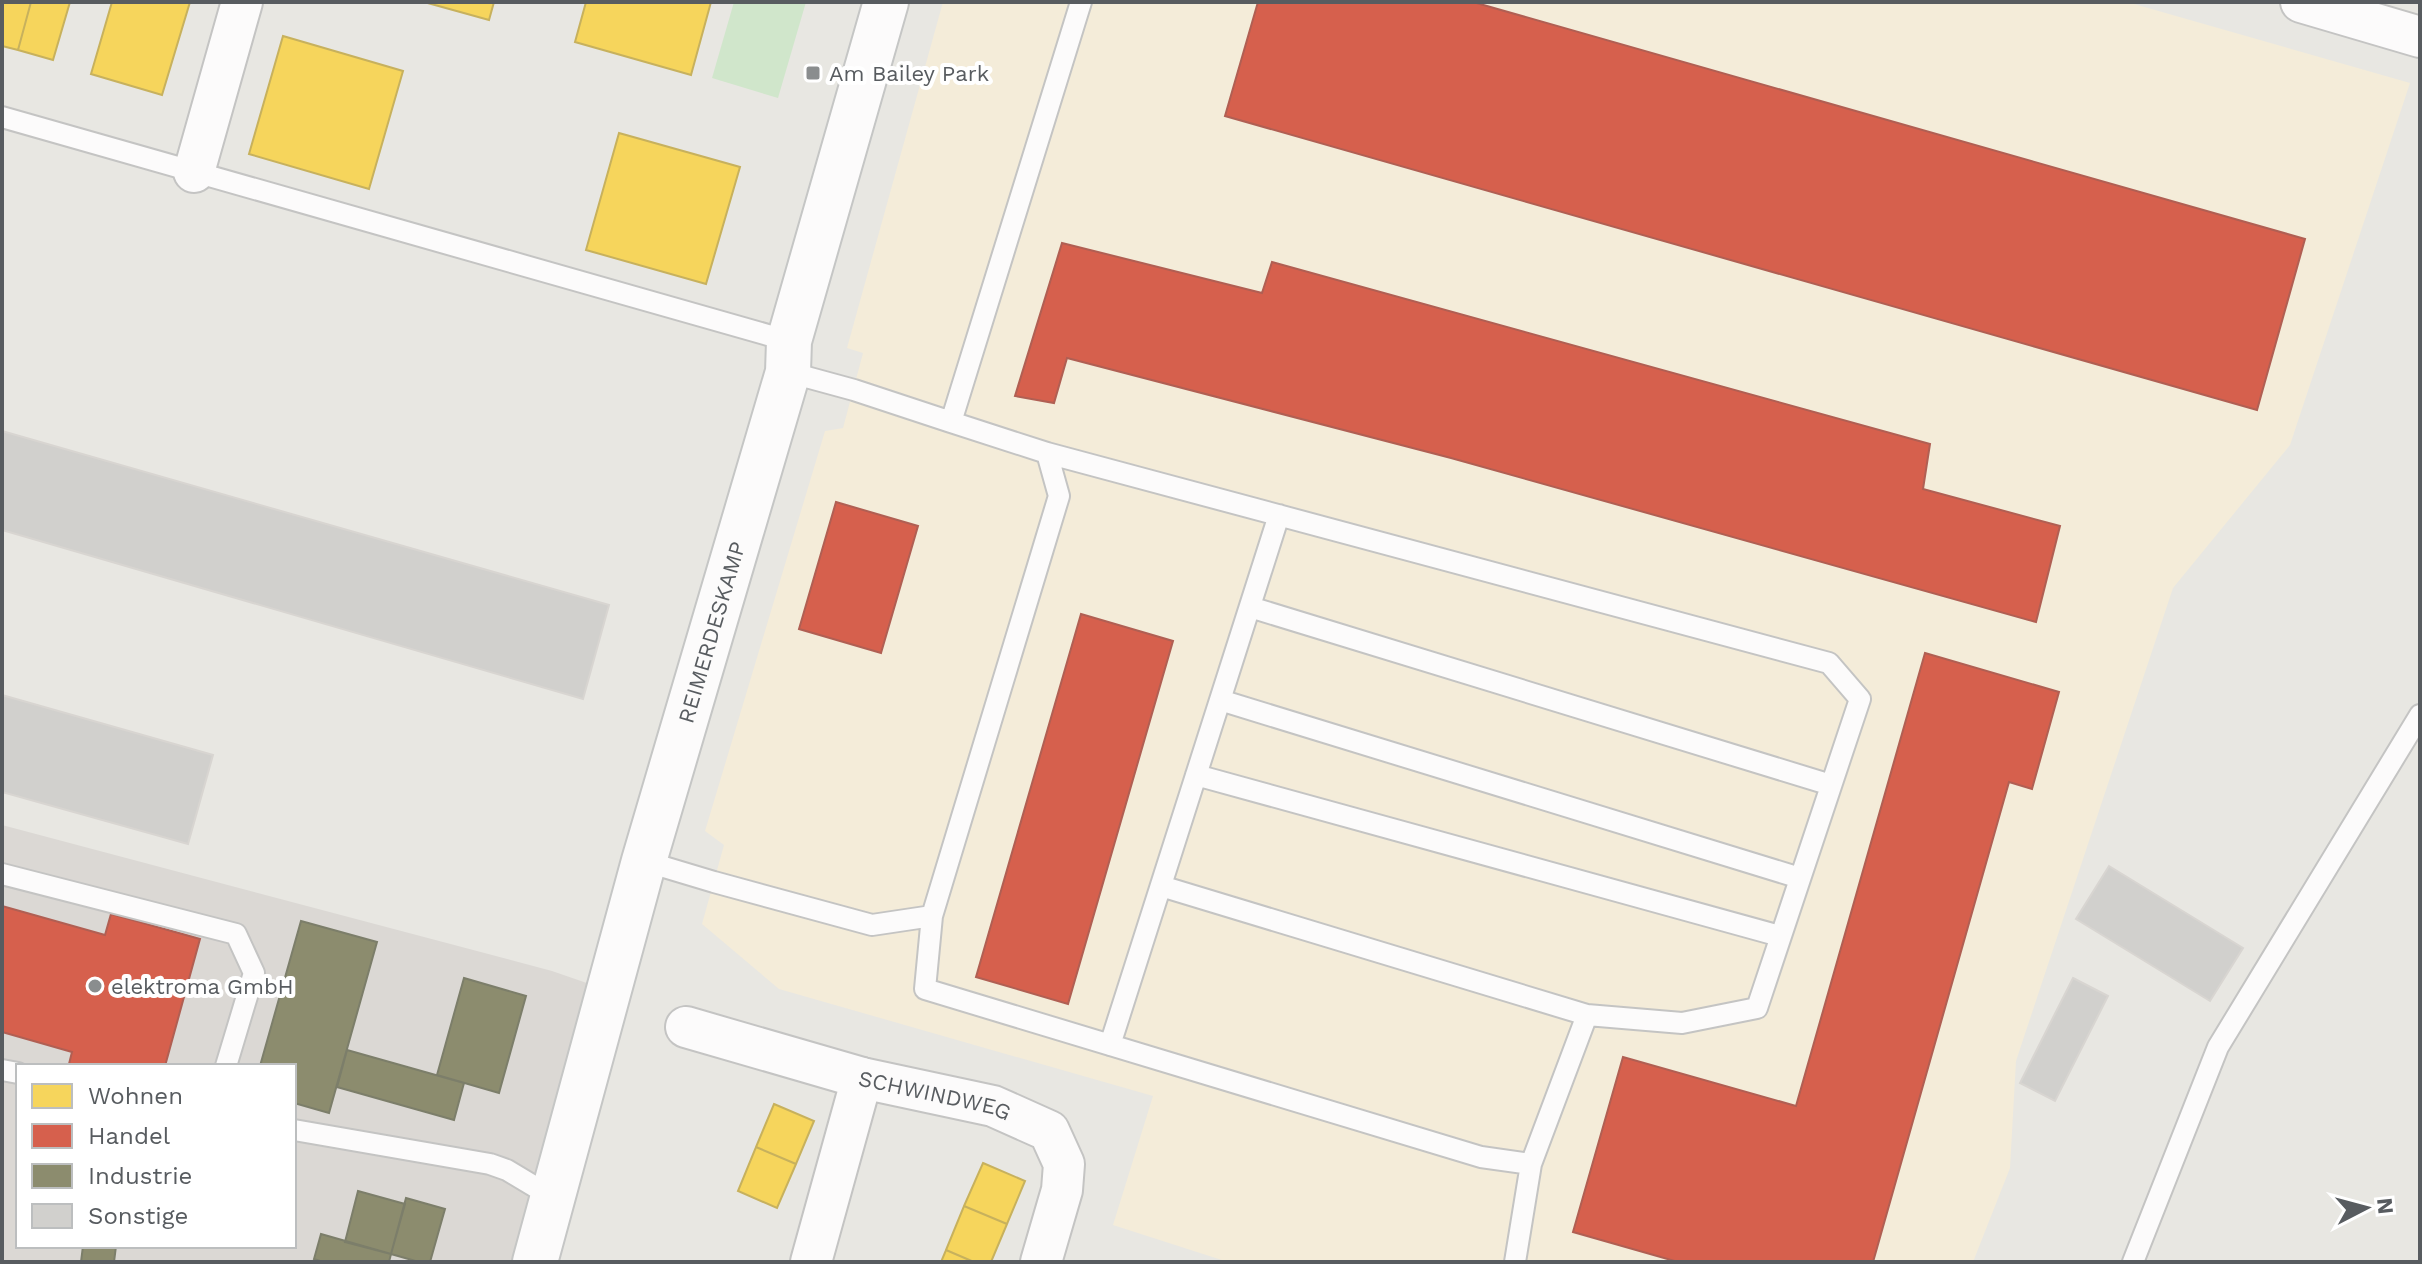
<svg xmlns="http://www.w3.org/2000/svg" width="2422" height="1264" font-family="'Work Sans',sans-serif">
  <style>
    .commercial { fill: #f4ecd9 }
    .industrial { fill: #dbd8d4; fill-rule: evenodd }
    .green { fill: #d0e6cb }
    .homes { fill: #f6d55c; stroke: #c7b15d; stroke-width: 2 }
    .shops { fill: #d6604d; stroke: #b05f53; stroke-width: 2 }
    .industry { fill: #8c8c6e; stroke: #7c7e6a; stroke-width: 2 }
    .building { fill: #d1d0cd; stroke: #d8d5d1; stroke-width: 2 }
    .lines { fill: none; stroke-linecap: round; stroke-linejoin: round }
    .service-casing { stroke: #c4c4c3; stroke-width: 24 }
    .minor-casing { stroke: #c4c4c3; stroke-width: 44 }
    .secondary-casing { stroke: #c5c6c5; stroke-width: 48 }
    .service { stroke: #fcfbfb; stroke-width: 20 }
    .minor { stroke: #fcfbfb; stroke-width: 40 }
    .secondary { stroke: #fcfbfb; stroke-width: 44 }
    .poi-dot { fill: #8a8d8e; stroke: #fff; stroke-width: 3 }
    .labels { text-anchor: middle; stroke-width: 8; stroke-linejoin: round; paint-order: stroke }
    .poi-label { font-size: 22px; fill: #585c60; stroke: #fff; text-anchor: start }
    .street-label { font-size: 22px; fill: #585c60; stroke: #fff }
  </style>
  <rect width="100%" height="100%" fill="#e8e7e2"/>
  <path class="commercial" d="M 943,2 L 2127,2 L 2410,83 L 2290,445 L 2173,588 L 2016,1061 L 2010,1168 L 1973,1262 L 1228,1262 L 1113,1225 L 1153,1096 L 779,989 L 702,924 L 724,845 L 705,831 L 825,431 L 843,428 L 863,353 L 847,348 Z"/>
  <path class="industrial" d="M 2,825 L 552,971 L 607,990 L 535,1262 L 2,1262 ZM 18,1066 L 294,1066 L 294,1246 L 18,1246 Z"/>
  <path class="green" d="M 734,2 L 806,2 L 778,98 L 712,78 Z"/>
  <path class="homes" d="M 2,2 L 31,2 L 18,50 L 2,46 Z
    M 31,2 L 70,2 L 53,60 L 18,50 Z
    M 112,2 L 190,2 L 162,95 L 91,74 Z
    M 424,2 L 494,2 L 489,20 Z
    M 586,2 L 711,2 L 691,75 L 575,42 Z
    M 283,36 L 403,71 L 369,189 L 249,154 Z
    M 619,133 L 740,167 L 706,284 L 586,250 Z
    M 774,1104 L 814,1121 L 796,1164 L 756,1147 Z
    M 756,1147 L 796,1164 L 777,1208 L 738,1191 Z
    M 983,1163 L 1025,1181 L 1007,1224 L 964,1206 Z
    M 964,1206 L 1007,1224 L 991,1262 L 974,1262 L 946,1250 Z
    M 946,1250 L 974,1262 L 941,1262 Z"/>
  <path class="shops" d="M 1258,2 L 1473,2 L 2305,239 L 2257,410 L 1225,116 Z
    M 1062,243 L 1262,293 L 1272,262 L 1930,444 L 1923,489 L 2060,526 L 2036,622 L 1451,458 L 1067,358 L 1054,403 L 1015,396 Z
    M 836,502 L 918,526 L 881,653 L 799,629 Z
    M 1081,614 L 1173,641 L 1068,1004 L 976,977 Z
    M 1925,653 L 2059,692 L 2032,789 L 2009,782 L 1873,1262 L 1678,1262 L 1573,1232 L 1623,1057 L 1796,1106 Z
    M 2,906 L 105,935 L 111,914 L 200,939 L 165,1066 L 76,1066 L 69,1064 L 72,1052 L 2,1032 Z"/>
  <path class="industry" d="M 301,921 L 377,942 L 329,1113 L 294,1103 L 294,1066 L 260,1066 Z
    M 464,978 L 526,996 L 499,1093 L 437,1075 Z
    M 347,1050 L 464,1083 L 454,1120 L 337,1087 Z
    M 358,1191 L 405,1204 L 391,1254 L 345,1242 Z
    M 406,1198 L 445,1209 L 430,1262 L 419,1262 L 391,1254 Z
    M 321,1234 L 391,1254 L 389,1262 L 323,1262 L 314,1259 Z
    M 83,1246 L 116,1246 L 114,1262 L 81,1262 Z"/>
  <path class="building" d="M 2,431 L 609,605 L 583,699 L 2,530 Z
    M 2,695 L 213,755 L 188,844 L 2,792 Z
    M 2109,866 L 2243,948 L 2210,1001 L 2076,919 Z
    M 2073,978 L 2108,996 L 2055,1101 L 2020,1083 Z"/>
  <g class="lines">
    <g class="service-casing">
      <path id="service" d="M 2,117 L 789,341
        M 788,372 L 854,390 L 951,422 L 1081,2
        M 1250,607 L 1831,785
        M 1220,700 L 1800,878
        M 1196,775 L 1780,936
        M 644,861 L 714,882 L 872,925 L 932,916 L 1059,496 L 1047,453 L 951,422
        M 2,874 L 236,934 L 254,973 L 226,1066
        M 1161,886 L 1587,1015
        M 932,916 L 925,989 L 1481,1157 L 1531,1164 L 1587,1015 L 1682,1023 L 1757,1008 L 1860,699 L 1829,663 L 1047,453
        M 1110,1045 L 1279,515
        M 2,1070 L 18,1073
        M 294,1130 L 490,1164 L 507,1170 L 552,1197
        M 1515,1262 L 1531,1164
        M 2133,1262 L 2218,1047 L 2420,715"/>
    </g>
    <g class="minor-casing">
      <g id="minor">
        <path d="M 2301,2 L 2420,37"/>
        <path d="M 194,172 L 242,2"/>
        <path id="s1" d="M 686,1027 L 862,1078 L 993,1106 L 1049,1131 L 1064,1164 L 1062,1190 L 1041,1262"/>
        <path d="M 811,1262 L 862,1078"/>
      </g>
    </g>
    <g class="secondary-casing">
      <g id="secondary">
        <path id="s2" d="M 535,1262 L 644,861 L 788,372 L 789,341 L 886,2"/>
      </g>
    </g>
    <use href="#service" class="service"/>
    <use href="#minor" class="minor"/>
    <use href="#secondary" class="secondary"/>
  </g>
  <g class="poi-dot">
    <rect x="805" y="65" width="16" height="16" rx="4"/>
    <circle cx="95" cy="986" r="8"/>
  </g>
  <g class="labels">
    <g class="poi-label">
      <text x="829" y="81">Am Bailey Park</text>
      <text x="111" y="994">elektroma GmbH</text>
    </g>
    <g class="street-label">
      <text dy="8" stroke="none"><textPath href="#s2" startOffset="654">REIMERDESKAMP</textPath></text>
      <text dy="8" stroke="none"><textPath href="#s1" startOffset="258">SCHWINDWEG</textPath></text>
    </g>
  </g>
  <rect width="2422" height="1264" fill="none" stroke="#585c60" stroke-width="8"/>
  <rect x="16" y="1064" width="280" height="184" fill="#ffffff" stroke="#bcbebf" stroke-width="2"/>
  <rect x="32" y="1084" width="40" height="24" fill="#f6d55c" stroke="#bcbebf" stroke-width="2"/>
  <text x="88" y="1104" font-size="24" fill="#585c60">Wohnen</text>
  <rect x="32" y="1124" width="40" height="24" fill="#d6604d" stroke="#bcbebf" stroke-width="2"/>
  <text x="88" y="1144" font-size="24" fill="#585c60">Handel</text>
  <rect x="32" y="1164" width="40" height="24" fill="#8c8c6e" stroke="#bcbebf" stroke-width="2"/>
  <text x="88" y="1184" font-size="24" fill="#585c60">Industrie</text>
  <rect x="32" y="1204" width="40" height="24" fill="#d1d0cd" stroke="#bcbebf" stroke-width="2"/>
  <text x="88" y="1224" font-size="24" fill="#585c60">Sonstige</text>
  <g transform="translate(2366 1208) rotate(84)" stroke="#ffffff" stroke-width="6" paint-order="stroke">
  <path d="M0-6L14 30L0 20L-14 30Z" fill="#585c60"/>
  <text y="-12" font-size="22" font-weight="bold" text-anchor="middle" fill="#585c60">N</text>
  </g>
</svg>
